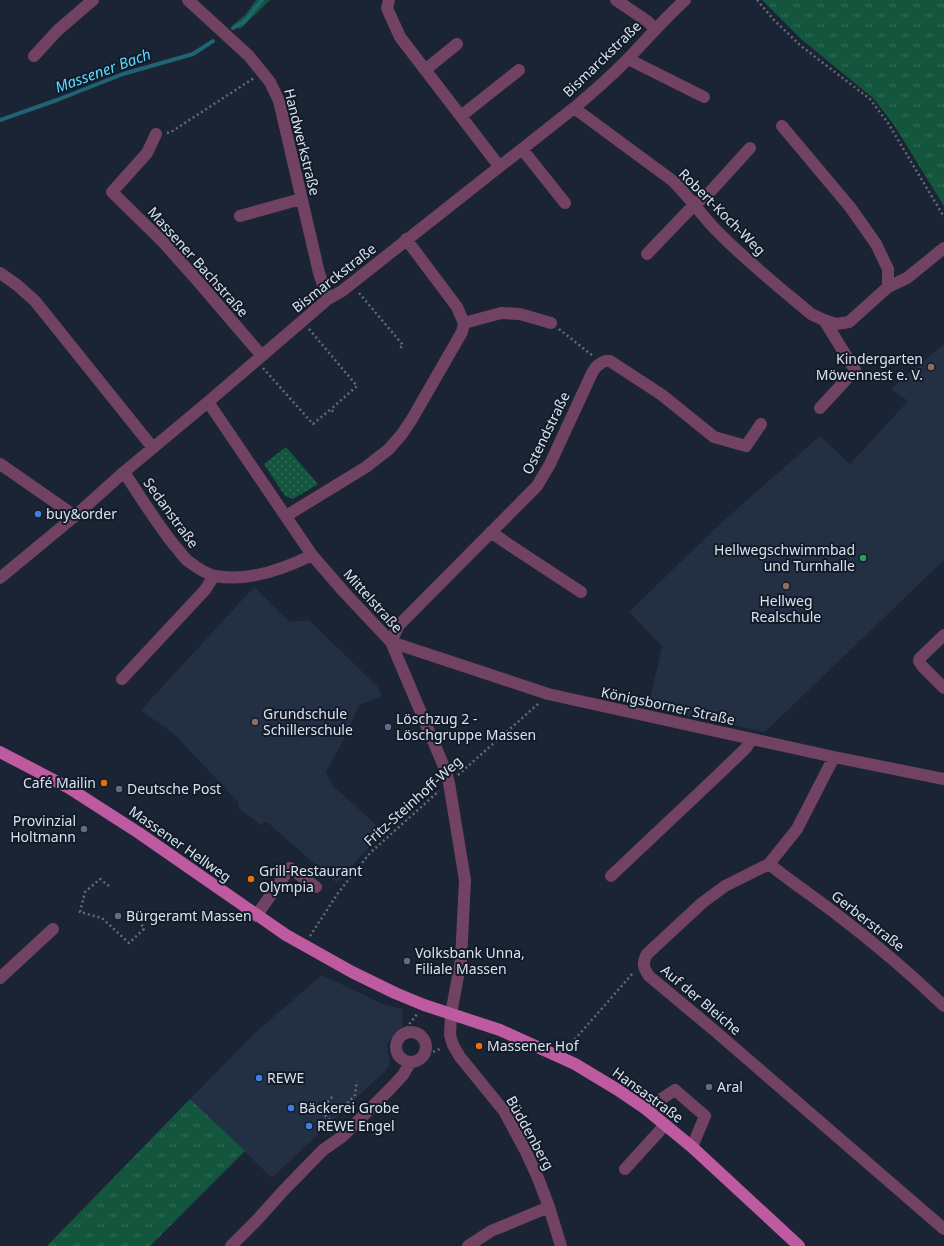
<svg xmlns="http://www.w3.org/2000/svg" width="944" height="1246" font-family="'Noto Sans',sans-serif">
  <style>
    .built { fill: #232f43 }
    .grass { fill: url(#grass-tufts) }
    .park { fill: url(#park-dots) }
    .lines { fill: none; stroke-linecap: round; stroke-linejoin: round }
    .stream { stroke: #1f6375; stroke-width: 4 }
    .path { stroke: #636b79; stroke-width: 2.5; stroke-dasharray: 2 3; stroke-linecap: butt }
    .minor { stroke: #724262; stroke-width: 12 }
    .major { stroke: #be5a9f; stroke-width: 12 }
    .education-dot { fill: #8d6e63; stroke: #121b2a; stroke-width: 1.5 }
    .shop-dot { fill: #3f7fe0; stroke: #121b2a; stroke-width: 1.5 }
    .leisure-dot { fill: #2e9e5b; stroke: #121b2a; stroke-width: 1.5 }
    .service-dot { fill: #5c6f8a; stroke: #121b2a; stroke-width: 1.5 }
    .food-dot { fill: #e8710a; stroke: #121b2a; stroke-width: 1.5 }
    .labels { text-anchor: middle; stroke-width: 4; stroke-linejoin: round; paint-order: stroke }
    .street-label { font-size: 14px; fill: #dae1eb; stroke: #121b2a }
    .poi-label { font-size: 14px; fill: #dae1eb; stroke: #121b2a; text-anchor: start }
    .water-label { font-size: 15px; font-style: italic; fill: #5edbfe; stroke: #121b2a }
  </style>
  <defs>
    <pattern id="grass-tufts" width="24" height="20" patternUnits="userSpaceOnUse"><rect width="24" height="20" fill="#13563d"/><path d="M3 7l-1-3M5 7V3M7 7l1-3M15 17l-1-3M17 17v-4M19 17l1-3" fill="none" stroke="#356e59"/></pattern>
    <pattern id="park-dots" width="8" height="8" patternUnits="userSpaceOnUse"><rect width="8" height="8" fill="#13563d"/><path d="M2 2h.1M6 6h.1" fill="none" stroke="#356e59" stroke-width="1.8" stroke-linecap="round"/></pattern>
  </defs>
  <rect width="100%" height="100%" fill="#1b2434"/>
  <path class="built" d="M 944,344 L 944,560 L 765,732 L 648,708 L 662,646 L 629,612 L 721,523 L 820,436 L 850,464 L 908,401 L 891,389 Z
    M 254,587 L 290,622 L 309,620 L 378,687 L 382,696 L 359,705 L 345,737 L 326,772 L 332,785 L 383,831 L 337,883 L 267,822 L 264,822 L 261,825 L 238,808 L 239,806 L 238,802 L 175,735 L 141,710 Z
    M 322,975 L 385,1005 L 402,1009 L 403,1026 L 387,1044 L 390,1064 L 385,1071 L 272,1178 L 190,1099 L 255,1033 Z"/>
  <path class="grass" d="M 256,0 L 270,0 L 240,29 L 233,25 L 245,15 Z
    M 762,0 L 944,0 L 944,206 L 894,125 L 873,98 L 801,39 Z
    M 190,1099 L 245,1151 L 150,1246 L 47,1246 Z"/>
  <path class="park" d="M 286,447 L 318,484 L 293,499 L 285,496 L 264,464 Z"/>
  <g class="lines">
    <path class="stream" d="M 233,28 L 245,21 L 262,0
      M 0,120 L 57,100 L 123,74 L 193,54 L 213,41"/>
    <path class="path" d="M 757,0 L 774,20 L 801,46 L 870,99 L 888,123 L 944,217
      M 167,133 L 171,132 L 254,78
      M 359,293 L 403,345 L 399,349
      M 309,329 L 357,386 L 331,409
      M 559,329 L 593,356
      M 263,368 L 313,424 L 331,409 L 334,413
      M 458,775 L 538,704
      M 109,886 L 100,879 L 85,892 L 80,912 L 102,918 L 129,943 L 144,929 L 138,918
      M 310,936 L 338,893 L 370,853 L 439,791
      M 405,1033 L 407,1027 L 417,1014
      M 568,1047 L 634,972
      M 424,1056 L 442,1048
      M 344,1107 L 355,1095 L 357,1081
      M 330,1131 L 325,1126 L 330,1120 L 320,1111 L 333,1096"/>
    <path class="minor" d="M 188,0 L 249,56 L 270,82 L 279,101 L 319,273 L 328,299
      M 389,0 L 387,8 L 400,37 L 499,166
      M 616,0 L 647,21 L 655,29
      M 34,56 L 58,30 L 93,0
      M 628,59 L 704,97
      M 425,70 L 457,44
      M 574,108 L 673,181 C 688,196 701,214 715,229 C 745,260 779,287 811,314 L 824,320 L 836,324 L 849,322 L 888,287 L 888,269 L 876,244 L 850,207 L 782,126
      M 461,116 L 519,70
      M 156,134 L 147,153 L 112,192 L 163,242 L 196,279 L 262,356
      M 522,149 L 565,203
      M 240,216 L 301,199
      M 647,254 L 694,205 L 710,192 L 750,148
      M 0,273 L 17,285 L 35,301 L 153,448
      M 888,287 L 907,278 L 944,248
      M 464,323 L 501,313 L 520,314 L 551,323
      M 208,402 L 312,555 L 344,592 L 391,642 L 445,769 L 449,783 L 465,880 L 461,960 L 451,1014 L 450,1035 L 453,1045 L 460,1057 L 504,1111 L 525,1150 L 538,1178 L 549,1207 L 561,1246
      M 820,408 L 855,370 L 824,320
      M 0,464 L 75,516
      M 124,472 C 140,497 156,522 174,545 C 179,550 183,557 188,561 C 196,567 206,574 215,576 C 247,582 284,569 312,555
      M 286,516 L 366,467 L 389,449 L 402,434 L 412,419 L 462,332 L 464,323 L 457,307 L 406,239
      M 491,532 L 508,544 L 581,592
      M 0,578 L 75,516 L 124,472 L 208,402 L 328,299 L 342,291 L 574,108 C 592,93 610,77 627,60 C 646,40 664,19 685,0
      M 944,635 L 920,658 L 919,661 L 922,666 L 944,688
      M 391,642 L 548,694 L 834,757 L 944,779
      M 391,642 L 399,625 L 537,486 L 550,464 L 592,373 L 596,367 L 601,363 L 605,361 L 610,361 L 662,395 L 714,437 L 746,446 L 761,424
      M 122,679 L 205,590 L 214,576
      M 834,757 L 797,829 L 769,864 L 725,886 L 702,903 L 647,954 C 642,963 643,967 649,976 L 715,1031 L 944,1229
      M 769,864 C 790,881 813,896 835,913 C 873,942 910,973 944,1006
      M 611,876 L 718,775 L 746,748 L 752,739
      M 256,916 L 290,868 L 316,887
      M 0,978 L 53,929
      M396 1047a15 15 0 1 1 30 0a15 15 0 1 1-30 0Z
      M 646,1109 L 675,1090 L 705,1116 L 692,1147
      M 625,1169 L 665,1125
      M 231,1246 L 257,1220 L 284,1190 L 323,1150 L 343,1136 L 390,1089 L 403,1075 L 410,1063
      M 468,1246 L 491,1231 L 549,1207"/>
    <path class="major" d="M 0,752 L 69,788 L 139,833 L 286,935 L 352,972 L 395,993 L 424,1005 L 500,1030 L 575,1064 L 618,1090 L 646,1109 L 692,1147 L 799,1246"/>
  </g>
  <g class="education-dot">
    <circle cx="931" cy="367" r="4"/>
    <circle cx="786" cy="586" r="4"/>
    <circle cx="255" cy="722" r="4"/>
  </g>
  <g class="shop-dot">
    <circle cx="38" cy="514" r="4"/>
    <circle cx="259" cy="1078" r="4"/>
    <circle cx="291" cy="1108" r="4"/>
    <circle cx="309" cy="1126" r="4"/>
  </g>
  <circle class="leisure-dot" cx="863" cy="558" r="4"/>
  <g class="service-dot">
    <circle cx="388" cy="727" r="4"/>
    <circle cx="119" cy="789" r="4"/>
    <circle cx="84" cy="829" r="4"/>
    <circle cx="118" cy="916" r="4"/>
    <circle cx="407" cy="961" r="4"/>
    <circle cx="709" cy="1087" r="4"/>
  </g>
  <g class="food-dot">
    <circle cx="104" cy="783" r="4"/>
    <circle cx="251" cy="879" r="4"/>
    <circle cx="479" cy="1046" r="4"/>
  </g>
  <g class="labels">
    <g class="street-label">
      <text transform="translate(602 59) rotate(-44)" y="5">Bismarckstraße</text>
      <text transform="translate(302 142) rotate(76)" y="5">Handwerkstraße</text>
      <text transform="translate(722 212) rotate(45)" y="5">Robert-Koch-Weg</text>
      <text transform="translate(198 262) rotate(48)" y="5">Massener Bachstraße</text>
      <text transform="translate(334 278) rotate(-38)" y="5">Bismarckstraße</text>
      <text transform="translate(546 433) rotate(-64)" y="5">Ostendstraße</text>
      <text transform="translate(171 513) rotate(54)" y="5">Sedanstraße</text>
      <text transform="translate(373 601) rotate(48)" y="5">Mittelstraße</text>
      <text transform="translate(668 706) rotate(12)" y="5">Königsborner Straße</text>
      <text transform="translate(413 801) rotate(-42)" y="5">Fritz-Steinhoff-Weg</text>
      <text transform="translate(180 844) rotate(35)" y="5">Massener Hellweg</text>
      <text transform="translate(868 921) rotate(38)" y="5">Gerberstraße</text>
      <text transform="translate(701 1000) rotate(40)" y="5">Auf der Bleiche</text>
      <text transform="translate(648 1095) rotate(36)" y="5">Hansastraße</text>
      <text transform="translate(530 1133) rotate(61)" y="5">Büddenberg</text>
    </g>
    <g class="poi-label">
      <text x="923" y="364" text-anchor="end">Kindergarten<tspan x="923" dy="16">Möwennest e. V.</tspan></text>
      <text x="46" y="519">buy&amp;order</text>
      <text x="855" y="555" text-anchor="end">Hellwegschwimmbad<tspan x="855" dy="16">und Turnhalle</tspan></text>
      <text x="786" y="606" text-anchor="middle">Hellweg<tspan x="786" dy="16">Realschule</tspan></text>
      <text x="263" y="719">Grundschule<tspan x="263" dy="16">Schillerschule</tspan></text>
      <text x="396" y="724">Löschzug 2 -<tspan x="396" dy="16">Löschgruppe Massen</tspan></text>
      <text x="96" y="788" text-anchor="end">Café Mailin</text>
      <text x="127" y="794">Deutsche Post</text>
      <text x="76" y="826" text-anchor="end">Provinzial<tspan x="76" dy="16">Holtmann</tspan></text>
      <text x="259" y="876">Grill-Restaurant<tspan x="259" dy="16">Olympia</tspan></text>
      <text x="126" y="921">Bürgeramt Massen</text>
      <text x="415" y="958">Volksbank Unna,<tspan x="415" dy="16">Filiale Massen</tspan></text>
      <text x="487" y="1051">Massener Hof</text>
      <text x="267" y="1083">REWE</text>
      <text x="717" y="1092">Aral</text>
      <text x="299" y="1113">Bäckerei Grobe</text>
      <text x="317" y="1131">REWE Engel</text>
    </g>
    <g class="water-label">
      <text transform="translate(103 71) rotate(-20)" y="5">Massener Bach</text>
    </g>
  </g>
</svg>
